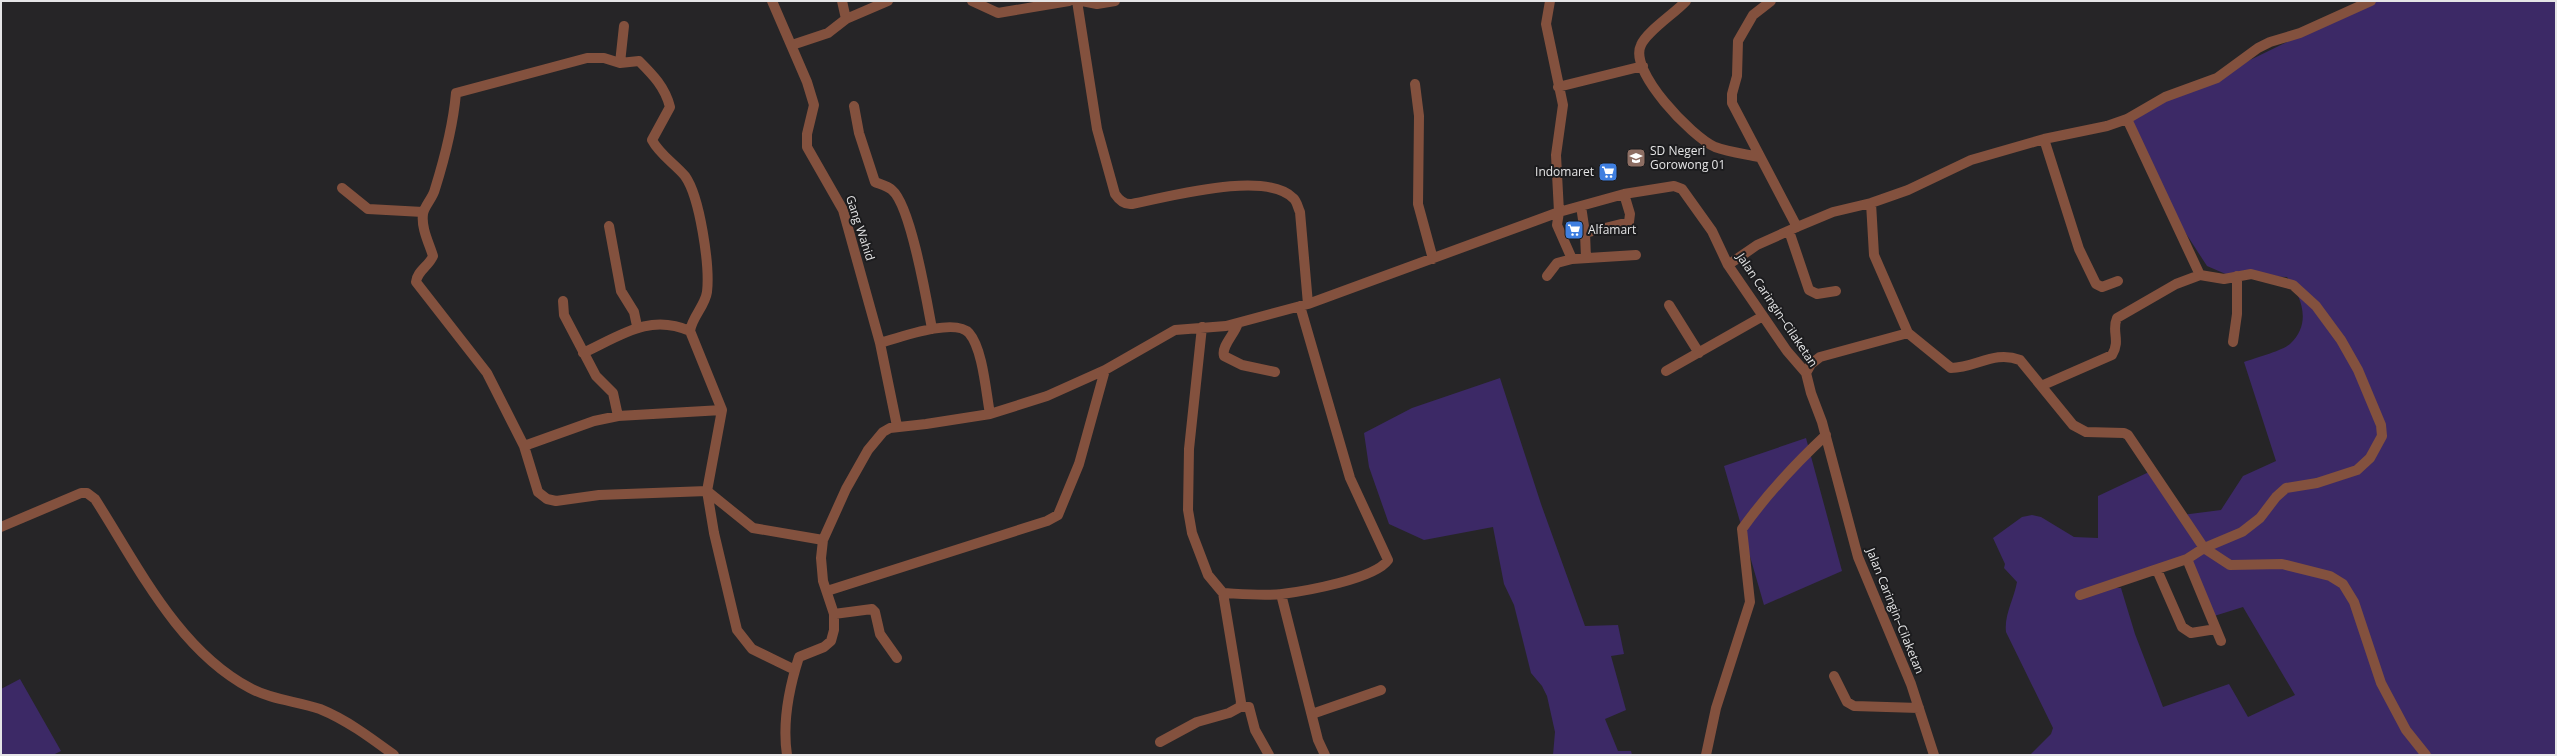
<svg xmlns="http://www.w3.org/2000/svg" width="2557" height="756" font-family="'Open Sans',sans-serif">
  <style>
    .green { fill: #3c2966; fill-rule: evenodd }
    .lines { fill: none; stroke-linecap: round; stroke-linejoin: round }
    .minor { stroke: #83513e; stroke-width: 10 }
    .labels { text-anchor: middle; stroke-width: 4; stroke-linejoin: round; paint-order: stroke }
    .poi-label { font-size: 12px; fill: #e5e5e6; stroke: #1c1c1e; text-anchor: start }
    .street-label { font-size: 12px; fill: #e5e5e6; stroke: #1c1c1e }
  </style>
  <rect width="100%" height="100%" fill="#262527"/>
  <path class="green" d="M 2376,1 L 2556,1 L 2556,755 L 2030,755 L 2051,734 L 2053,728 L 2006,632 C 2004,615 2014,599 2017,582 L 2004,568 L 2005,564 L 1993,538 L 2022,517 L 2032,515 L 2041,517 L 2074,537 L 2098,538 L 2098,496 L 2149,472 L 2182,515 L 2221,510 L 2243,476 L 2276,461 L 2244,362 C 2255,358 2282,351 2290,344 C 2312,324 2302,297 2287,277 L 2228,275 L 2207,266 L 2183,229 L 2131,118 L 2363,5 ZM 2191,560 L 2211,617 L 2243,607 L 2295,695 L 2248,717 L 2229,684 L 2163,707 L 2135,634 L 2121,588 L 2108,588 Z
    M 1500,378 L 1541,504 L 1585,626 L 1618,625 L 1624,654 L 1611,656 L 1626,710 L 1605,719 L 1618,751 L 1631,751 L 1632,755 L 1553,755 L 1555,732 L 1547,696 L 1542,686 L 1531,673 L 1514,605 L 1504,584 L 1493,527 L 1424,540 L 1389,524 L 1369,467 L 1364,433 L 1412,408 Z
    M 1806,438 L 1842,571 L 1764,605 L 1724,466 Z
    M 20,679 L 61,751 L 53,755 L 1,755 L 1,689 Z"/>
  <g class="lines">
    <path class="minor" d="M 772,1 L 807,82 L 814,105 L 807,134 L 807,147 L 843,210 L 880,343 L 897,426
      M 842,1 L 846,19
      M 972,1 L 998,13 L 1069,1
      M 1077,1 L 1097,129 L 1115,194 C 1119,200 1124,205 1132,204 C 1169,197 1265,170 1293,198 C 1297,201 1298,208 1300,212 L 1308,304
      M 1082,1 L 1097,4 L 1115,1
      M 1550,1 L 1546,24 L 1563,105 L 1556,155 L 1559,212 L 1624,194 L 1674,186 L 1682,189 L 1712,231 L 1728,265 L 1787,351 L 1806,373 L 1811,393 L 1822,422 L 1858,557 L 1911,684 L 1934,755
      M 1686,1 C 1674,14 1647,31 1641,45 C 1628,71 1692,137 1715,147 C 1728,152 1745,154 1759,157
      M 1771,1 L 1753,15 L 1738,41 L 1737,76 L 1732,94 L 1732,103 L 1797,227
      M 624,26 L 620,63 L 639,61 C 653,75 665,87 670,107 L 652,140 C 660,155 674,163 685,176 C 700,197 710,266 707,292 C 705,306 692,317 690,331 L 722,410 L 707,491 L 714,533 L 737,630 L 752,649 L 795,670
      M 792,45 L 828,33 L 846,19 L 888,1
      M 620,63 L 604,58 L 587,58 L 456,93 C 453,127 445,157 435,189 C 433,198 424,206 423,214 C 421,228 429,243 433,256 C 429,266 417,271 416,282 L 487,373 L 524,446 L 538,492 L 547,499 L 556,501 L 599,495 L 707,491 L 753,528 L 823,540
      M 1415,84 L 1419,116 L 1418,204 L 1433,259
      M 1558,87 L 1643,66
      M 854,106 L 859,133 L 875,182 C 880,184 888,186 892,190 C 911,206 927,302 932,329
      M 2127,119 L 2200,275
      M 2044,139 L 2079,249 L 2096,284 L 2102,287 L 2118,281
      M 342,188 L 368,209 L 423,212
      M 1581,206 L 1585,233 L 1586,258
      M 609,226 L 621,291 L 634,312 L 637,326
      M 1789,231 L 1809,290 L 1817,294 L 1836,291
      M 1585,233 L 1629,222 L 1630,214 L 1624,194
      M 1728,265 L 1757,245 L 1797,227 L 1833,212 L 1871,203 L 1908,190 L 1971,160 L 2044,139 L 2107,126 L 2127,119 L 2165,97 L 2217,78 L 2258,48 L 2270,42 L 2300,33 L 2371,1
      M 1547,276 L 1557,263 L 1572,259
      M 563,301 L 564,315 L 596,376 L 613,393 L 618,416
      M 1669,305 L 1699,353
      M 1238,323 C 1235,334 1221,346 1224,356 L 1242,365 L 1275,372
      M 1202,327 L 1189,449 L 1188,510 L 1192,533 L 1208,575 L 1223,593 C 1242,594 1263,596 1282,594 C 1305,591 1375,579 1388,560 L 1350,478 L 1300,306
      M 1908,333 L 1951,368 C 1976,368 1994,350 2020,360 L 2073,425 L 2086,432 L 2124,433 L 2128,435 L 2204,548 L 2230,565 L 2282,564 L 2330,576 L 2343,584 L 2354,602 L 2381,683 L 2406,730 L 2426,755
      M 2233,342 L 2237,314 L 2237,276
      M 880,343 C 898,338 955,317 969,333 C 983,349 986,393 990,414
      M 583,353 C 620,336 649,313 690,331
      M 1666,371 L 1763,316
      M 1806,373 L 1811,364 L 1820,357 L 1908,333 L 1874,255 L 1871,203
      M 2041,386 L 2112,355 C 2121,340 2111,331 2117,318 L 2176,284 L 2200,275 L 2224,279 L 2251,274 L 2293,285 L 2316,306 L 2341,340 L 2358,370 L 2381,425 L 2382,436 L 2370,458 L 2357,470 L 2317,483 L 2286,488 L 2276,497 L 2260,518 L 2242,532 L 2204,548 L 2187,559 L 2080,595
      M 524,446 L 594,421 L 618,416 L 722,410
      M 1,527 L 81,493 L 87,493 L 95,499 C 138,566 178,650 250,688 C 272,700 297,701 320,709 C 347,720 371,738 394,755
      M 2187,559 L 2216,629
      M 2157,570 L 2182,627 L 2191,633 L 2216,629 L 2221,641
      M 827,591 L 1047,521 L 1058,515 L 1079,464 L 1105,370
      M 1281,594 L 1318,740 L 1325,755
      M 834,614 L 872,609 L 875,612 L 880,634 L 897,658
      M 1834,676 L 1847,702 L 1854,706 L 1919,708
      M 1240,707 L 1249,707 L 1255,730 L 1269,755
      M 1312,714 L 1381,690
      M 1160,742 L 1197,722 L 1229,713 L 1240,707 L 1241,702 L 1223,593
      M 787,755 C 782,722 789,688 799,657 L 824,647 L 831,641 L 834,630 L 834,614 L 823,581 L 821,558 L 823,540 L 846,489 L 868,450 L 883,432 L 890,428 L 926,424 L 990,414 L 1047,396 L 1105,370 L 1175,330 L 1226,326 L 1308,304 L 1559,212 L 1557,225 L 1572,259 L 1636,255
      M 1706,755 L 1716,708 L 1750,602 L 1742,529 C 1767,494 1795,464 1826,435"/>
  </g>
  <defs>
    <g id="school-square" transform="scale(1)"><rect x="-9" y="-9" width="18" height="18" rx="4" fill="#8d6e63" stroke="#1c1c1e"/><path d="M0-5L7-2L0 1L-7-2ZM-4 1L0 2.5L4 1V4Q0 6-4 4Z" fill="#fff"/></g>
    <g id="supermarket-square" transform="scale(1)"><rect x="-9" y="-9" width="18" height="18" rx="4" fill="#3f7fe0" stroke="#1c1c1e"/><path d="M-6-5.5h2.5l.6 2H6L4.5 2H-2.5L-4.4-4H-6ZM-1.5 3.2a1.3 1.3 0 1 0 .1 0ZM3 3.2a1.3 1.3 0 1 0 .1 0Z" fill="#fff"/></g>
  </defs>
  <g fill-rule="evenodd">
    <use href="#school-square" x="1636" y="158"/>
    <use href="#supermarket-square" x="1608" y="172"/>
    <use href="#supermarket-square" x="1574" y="230"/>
  </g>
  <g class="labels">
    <g class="poi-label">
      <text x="1650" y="155">SD Negeri<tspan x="1650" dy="14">Gorowong 01</tspan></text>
      <text x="1594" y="176" text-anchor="end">Indomaret</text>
      <text x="1588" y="234">Alfamart</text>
    </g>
    <g class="street-label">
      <text transform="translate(860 228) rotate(72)" y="4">Gang Wahid</text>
      <text transform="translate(1777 310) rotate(56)" y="4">Jalan Caringin–Cilaketan</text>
      <text transform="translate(1895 611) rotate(68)" y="4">Jalan Caringin–Cilaketan</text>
    </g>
  </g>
  <rect width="2557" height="756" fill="none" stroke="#e5e5e6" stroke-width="4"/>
</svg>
